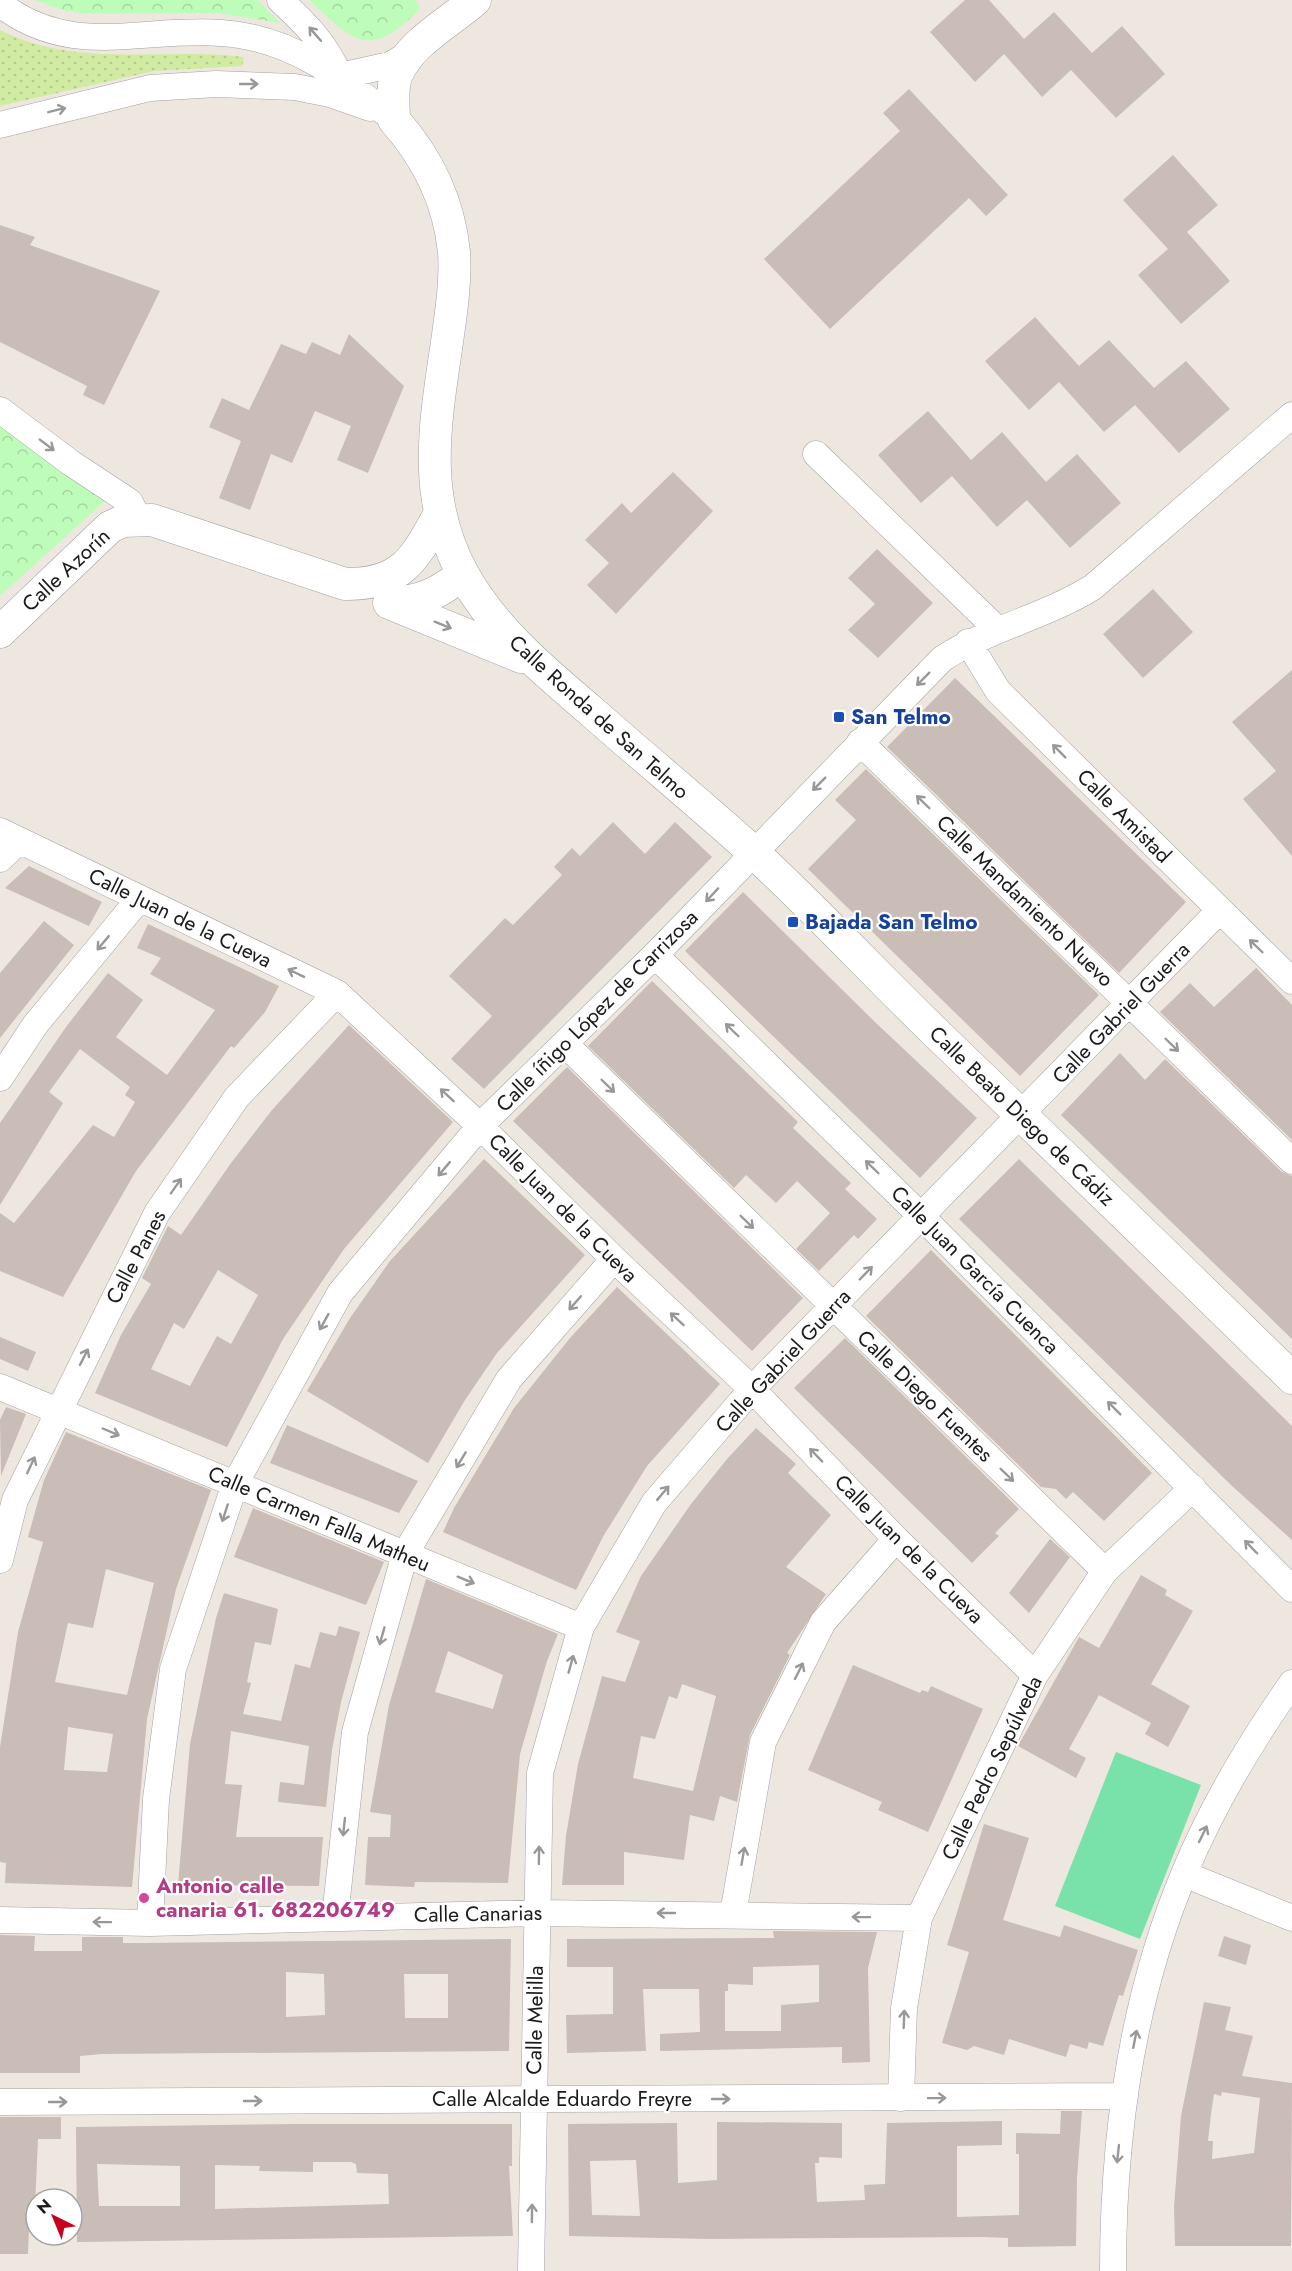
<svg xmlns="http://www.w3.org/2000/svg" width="1292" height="2271" font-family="Jost,sans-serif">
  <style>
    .park { fill: url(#park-crowns) }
    .garden { fill: url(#garden-dots) }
    .pitch { fill: #79e2aa }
    .building { fill: #cabcb6; fill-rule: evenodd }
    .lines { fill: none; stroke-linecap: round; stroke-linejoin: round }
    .minor-casing { stroke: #a2a2a2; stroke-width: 27 }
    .tertiary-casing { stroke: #a2a2a2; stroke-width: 33 }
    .minor { stroke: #fff; stroke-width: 26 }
    .tertiary { stroke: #fff; stroke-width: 32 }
    .oneway { stroke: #989898 }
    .transit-dot { fill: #1a4fb4; stroke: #fff; stroke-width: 2 }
    .hotel-dot { fill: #d1479c; stroke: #fff; stroke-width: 2 }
    .labels { text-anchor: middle; stroke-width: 4.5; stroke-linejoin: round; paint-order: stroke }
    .street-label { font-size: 21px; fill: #1b1b1b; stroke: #fff }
    .transit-label { font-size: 21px; font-weight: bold; fill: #164399; stroke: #fff; text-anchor: start }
    .hotel-label { font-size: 21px; font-weight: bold; fill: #b23c85; stroke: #fff; text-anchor: start }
  </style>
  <defs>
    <pattern id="park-crowns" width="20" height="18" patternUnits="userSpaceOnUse" patternTransform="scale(1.5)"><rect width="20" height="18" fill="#befcb9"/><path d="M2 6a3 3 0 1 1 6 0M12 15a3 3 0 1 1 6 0" fill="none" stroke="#a3d79e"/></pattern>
    <pattern id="garden-dots" width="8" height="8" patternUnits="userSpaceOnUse" patternTransform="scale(1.5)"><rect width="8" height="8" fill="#d1eca2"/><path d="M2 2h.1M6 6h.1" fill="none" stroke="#b3ca8b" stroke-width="1.8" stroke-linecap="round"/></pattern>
  </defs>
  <rect width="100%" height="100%" fill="#eee7e0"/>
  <path class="park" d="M 34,0 L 258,0 L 280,23 L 218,13 L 91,14 L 66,11 Z
    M 309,0 L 416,0 L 420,9 C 369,60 355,43 309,0 Z
    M 0,426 L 106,500 L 0,596 Z"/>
  <path class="garden" d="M 0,30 C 77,69 162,47 244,57 L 242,66 L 154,71 L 0,106 Z"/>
  <path class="pitch" d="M 1116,1752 L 1201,1785 L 1140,1939 L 1055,1906 Z"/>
  <path class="building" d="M 965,0 L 989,0 L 1024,39 L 1054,12 L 1092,53 L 1122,26 L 1165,74 L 1116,118 L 1071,70 L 1042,97 L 1004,54 L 975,82 L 930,32 Z
    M 909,89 L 1008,195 L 986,216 L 969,198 L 830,329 L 764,259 L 900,131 L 883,113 Z
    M 1173,155 L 1218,205 L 1187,232 L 1230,281 L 1181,324 L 1138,275 L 1168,249 L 1123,200 Z
    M 0,225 L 35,237 L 30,245 L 160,291 L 104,405 L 83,395 L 87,386 L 0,342 Z
    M 1035,317 L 1079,366 L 1109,340 L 1154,388 L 1186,361 L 1230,409 L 1179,453 L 1135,405 L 1104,432 L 1059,382 L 1029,410 L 985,361 Z
    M 349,334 L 404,386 L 368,473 L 337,460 L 351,426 L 315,411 L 292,463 L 271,454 L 250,510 L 219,498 L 241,441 L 209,427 L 222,398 L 249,410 L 281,344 L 306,354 L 312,342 L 340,355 Z
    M 928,411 L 971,460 L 1002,432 L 1046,482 L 1077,454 L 1121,503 L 1070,548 L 1027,500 L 997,527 L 952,476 L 921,503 L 878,455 Z
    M 673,472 L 713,511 L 616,614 L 587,585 L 609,563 L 585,540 L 622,503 L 631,513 Z
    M 877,549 L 933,603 L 878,658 L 848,630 L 875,604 L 848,578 Z
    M 1153,589 L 1193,632 L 1143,678 L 1103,634 Z
    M 1292,670 L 1292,856 L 1243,799 L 1276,771 L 1232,722 Z
    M 955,678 L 1186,902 L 1119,973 L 887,747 Z
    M 866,769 L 1099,995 L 1020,1076 L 808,869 L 856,820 L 835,800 Z
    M 613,822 L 645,854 L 675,822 L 712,857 L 484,1089 L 451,1059 L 492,1016 L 449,976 L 505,918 L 513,925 L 562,875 L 554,867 L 572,848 L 580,856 Z
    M 29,866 L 102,902 L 89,926 L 5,888 Z
    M 743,892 L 876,1023 L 977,1118 L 920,1178 L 685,951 Z
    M 44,921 L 74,945 L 0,1038 L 0,973 Z
    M 148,924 L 279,986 L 265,1012 L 234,1048 L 231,1046 L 136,1171 L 63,1297 L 0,1271 L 0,1213 L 14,1223 L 93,1125 L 114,1137 L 135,1102 L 125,1095 L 130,1087 L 80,1049 L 49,1092 L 63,1103 L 0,1205 L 0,1123 L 66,1027 L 108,973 L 143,1000 L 116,1037 L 167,1075 L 215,1010 L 150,974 L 161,958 L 137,948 Z
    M 1256,968 L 1292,1005 L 1292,1140 L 1160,1012 L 1190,983 L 1214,1007 Z
    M 652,981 L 798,1122 L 793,1128 L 851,1183 L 845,1189 L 877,1219 L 858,1239 L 854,1235 L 819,1271 L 796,1249 L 830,1213 L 797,1181 L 776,1203 L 746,1175 L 734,1188 L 588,1046 Z
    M 349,1025 L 453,1122 L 344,1249 L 283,1339 L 227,1447 L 95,1393 L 121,1335 L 151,1284 L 142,1278 L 168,1226 L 181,1235 L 231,1163 L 272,1110 ZM 218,1270 L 258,1295 L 231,1344 L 217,1336 L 190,1386 L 151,1369 L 174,1323 L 184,1329 Z
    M 1120,1053 L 1145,1080 L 1165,1059 L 1282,1172 L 1292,1176 L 1292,1339 L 1061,1115 Z
    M 567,1067 L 803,1298 L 752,1351 L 513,1121 Z
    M 484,1159 L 585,1255 L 497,1353 L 465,1400 L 428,1463 L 307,1391 L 350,1318 L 390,1261 Z
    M 1019,1159 L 1292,1426 L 1292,1540 L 1232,1486 L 959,1219 Z
    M 931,1250 L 1152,1473 L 1104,1521 L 1073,1492 L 1066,1499 L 1056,1489 L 1041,1487 L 866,1316 Z
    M 617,1287 L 720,1384 L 647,1466 L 604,1535 L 576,1590 L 443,1532 L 454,1508 L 514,1408 L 570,1338 Z
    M 0,1337 L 36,1352 L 28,1371 L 0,1359 Z
    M 845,1338 L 1019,1509 L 995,1533 L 999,1536 L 972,1563 L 794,1388 Z
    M 6,1407 L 26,1414 L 1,1476 L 0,1420 Z
    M 287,1425 L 418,1481 L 399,1513 L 270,1463 Z
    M 756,1428 L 796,1464 L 788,1473 L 831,1515 L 786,1567 L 826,1594 L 787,1653 L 790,1655 L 750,1735 L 737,1802 L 720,1796 L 714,1821 L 690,1815 L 684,1860 L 624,1852 L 624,1885 L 562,1885 L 566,1836 L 578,1764 L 602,1676 L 625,1682 L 640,1641 L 616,1632 L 641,1576 L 691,1504 L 727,1459 ZM 682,1684 L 716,1696 L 693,1791 L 633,1778 L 641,1736 L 655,1739 L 669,1696 L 677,1699 Z
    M 66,1432 L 211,1490 L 176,1589 L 147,1719 L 132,1887 L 5,1883 L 6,1863 L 0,1862 L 0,1747 L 18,1632 L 43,1542 L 28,1537 L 44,1480 ZM 106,1569 L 154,1583 L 127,1695 L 55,1682 L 68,1623 L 93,1628 ZM 68,1727 L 113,1734 L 107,1772 L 64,1770 Z
    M 253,1508 L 384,1562 L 366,1605 L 234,1557 Z
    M 1050,1539 L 1070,1557 L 1029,1613 L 1009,1593 Z
    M 1141,1575 L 1167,1590 L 1165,1595 L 1193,1611 L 1151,1684 L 1190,1706 L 1168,1747 L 1145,1734 L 1151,1723 L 1099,1695 L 1069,1749 L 1086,1758 L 1076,1778 L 1018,1746 L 1079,1637 L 1099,1648 Z
    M 426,1579 L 558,1634 L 547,1661 L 520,1754 L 508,1883 L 415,1882 L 414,1887 L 365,1885 L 368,1837 L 390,1837 L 391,1815 L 370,1812 L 389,1705 ZM 448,1651 L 503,1675 L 493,1709 L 435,1692 Z
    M 224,1593 L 278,1609 L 271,1645 L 255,1642 L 247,1682 L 251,1683 L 243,1714 L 281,1721 L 295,1664 L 310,1668 L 320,1632 L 336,1636 L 339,1626 L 360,1632 L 341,1702 L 332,1750 L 326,1807 L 278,1802 L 280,1782 L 304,1785 L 309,1746 L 231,1731 L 225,1784 L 242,1785 L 236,1837 L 323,1837 L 319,1886 L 178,1885 L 190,1744 L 216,1618 Z
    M 853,1665 L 920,1693 L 922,1690 L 928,1692 L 931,1686 L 983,1709 L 928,1832 L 878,1810 L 882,1802 L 808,1770 Z
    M 984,1824 L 1029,1838 L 1003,1920 L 1060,1937 L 1064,1925 L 1138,1950 L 1123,1996 L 1119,1995 L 1103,2046 L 1089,2042 L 1087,2049 L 1070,2044 L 1066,2057 L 1009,2039 L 1004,2055 L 974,2046 L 967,2050 L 942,2043 L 969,1952 L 947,1945 Z
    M 773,1931 L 877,1932 L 868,1968 L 870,2062 L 842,2063 L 842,2047 L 660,2051 L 660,2034 L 700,2032 L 699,1989 L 643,1989 L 646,2051 L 567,2053 L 566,2015 L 613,2014 L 613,1967 L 567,1967 L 567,1939 L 774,1938 ZM 819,1965 L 819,2002 L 781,2005 L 781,2031 L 725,2031 L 725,1991 L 728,1991 L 728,1984 L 753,1985 L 753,1967 Z
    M 0,1935 L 35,1936 L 34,1951 L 82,1951 L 82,1937 L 123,1937 L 123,1943 L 143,1943 L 511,1939 L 509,2051 L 102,2054 L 80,2056 L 80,2073 L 0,2073 ZM 286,1972 L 324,1974 L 325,2015 L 286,2017 ZM 404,1974 L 448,1974 L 448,2018 L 405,2018 Z
    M 1224,1936 L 1251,1945 L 1246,1965 L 1218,1956 Z
    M 1204,2002 L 1231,2007 L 1225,2030 L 1253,2036 L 1242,2076 L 1292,2083 L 1291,2246 L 1175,2246 L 1174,2207 L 1181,2116 ZM 1222,2092 L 1260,2098 L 1254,2153 L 1212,2159 L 1213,2141 L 1208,2141 L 1211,2114 L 1214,2094 L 1221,2096 Z
    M 1061,2111 L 1082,2111 L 1077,2179 L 1076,2246 L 1008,2247 L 1008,2238 L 983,2237 L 710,2239 L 569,2236 L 568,2124 L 677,2123 L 678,2183 L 717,2180 L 717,2122 L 842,2123 L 842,2158 L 819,2157 L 819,2163 L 815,2163 L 817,2202 L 865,2200 L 864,2185 L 885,2184 L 887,2123 L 1002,2121 L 1002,2145 L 957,2146 L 957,2217 L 1019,2215 L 1019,2154 L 1016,2154 L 1016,2133 L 1060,2134 ZM 636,2160 L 640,2216 L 592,2215 L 590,2161 Z
    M 0,2117 L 61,2117 L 61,2139 L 38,2139 L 35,2207 L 32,2207 L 32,2229 L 29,2229 L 28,2254 L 0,2254 Z
    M 296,2124 L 512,2124 L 512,2166 L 509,2166 L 513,2236 L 77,2242 L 76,2127 ZM 313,2162 L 351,2162 L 356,2164 L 357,2173 L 388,2174 L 389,2204 L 215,2209 L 215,2165 L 260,2166 L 259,2171 L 313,2172 ZM 97,2164 L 180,2166 L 180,2206 L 99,2206 Z"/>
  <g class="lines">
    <g class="minor-casing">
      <path id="minor" d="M 280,0 C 307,25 324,42 340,76
        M 0,4 C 71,59 141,27 221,33 C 291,37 343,78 394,120
        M 340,76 L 390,65 L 409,54
        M 0,125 L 150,88 L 216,84 L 295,87 L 330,94 L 370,108
        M 0,410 L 71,463 L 130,502 L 138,519
        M 816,454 L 997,629
        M 968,642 L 998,691 L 1292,981
        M 860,742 L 1292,1161
        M 0,831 L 337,993 L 480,1126 L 614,1259 L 752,1389 L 896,1539 L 1035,1675
        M 0,859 L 19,841
        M 655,955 L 921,1216 L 1292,1589
        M 566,1045 L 1105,1571
        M 0,1078 L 35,1025 L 140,898
        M 0,1387 L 581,1627
        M 0,1560 L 15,1500 L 157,1213 L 237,1097 L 337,993
        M 1184,1874 L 1292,1918
        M 733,1914 L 763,1742 L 823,1622 L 896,1539
        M 335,1917 L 355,1732 L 405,1554 L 509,1379 L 614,1259
        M 0,1920 L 150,1923 L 538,1913 L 919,1918
        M 150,1923 L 156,1799 L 173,1669 L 235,1484 L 340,1293 L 480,1126 L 655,955 L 942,659 C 989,628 1045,617 1093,587 L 1292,415
        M 901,2098 L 904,2008 L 919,1918 L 1035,1675 L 1105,1571 L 1193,1488
        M 0,2102 L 1125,2096
        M 531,2271 L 540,1773 L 581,1627 L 654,1503 L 752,1389 L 1219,911
        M 1113,2271 C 1113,2137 1132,1998 1184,1874 C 1212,1806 1250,1743 1292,1683"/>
    </g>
    <g class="tertiary-casing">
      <path id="tertiary" d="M 475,0 C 450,22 411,42 397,74 C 391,87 394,106 394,120 C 427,157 449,202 454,252 C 456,282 451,313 447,342 C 435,424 421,497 463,574 C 494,630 543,670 591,711 C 644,758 699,803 752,851 C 814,908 872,971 933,1030 C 1053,1146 1173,1261 1292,1378
        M 389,603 L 521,657
        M 390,603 C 421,602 439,593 463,574
        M 0,632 L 110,527 L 123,521 L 152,520 L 345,584 C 402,585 415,559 440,513"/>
    </g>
    <use href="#minor" class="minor"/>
    <use href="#tertiary" class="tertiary"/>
  </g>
  <defs><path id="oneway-shaft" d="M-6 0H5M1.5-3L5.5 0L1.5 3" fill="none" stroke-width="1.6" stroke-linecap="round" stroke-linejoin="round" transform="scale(1.5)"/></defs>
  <g class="oneway">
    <use href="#oneway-shaft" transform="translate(315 34) rotate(-131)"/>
    <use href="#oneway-shaft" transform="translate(249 84)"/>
    <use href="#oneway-shaft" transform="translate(57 110) rotate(-14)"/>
    <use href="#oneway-shaft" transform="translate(47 445) rotate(37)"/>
    <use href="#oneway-shaft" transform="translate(443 625) rotate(22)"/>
    <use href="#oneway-shaft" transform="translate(923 679) rotate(135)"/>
    <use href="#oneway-shaft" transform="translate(1059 751) rotate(-135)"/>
    <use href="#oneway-shaft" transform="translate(819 784) rotate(135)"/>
    <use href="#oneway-shaft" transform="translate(923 802) rotate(-136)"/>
    <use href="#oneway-shaft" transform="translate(712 895) rotate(133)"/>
    <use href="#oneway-shaft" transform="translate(103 943) rotate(130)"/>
    <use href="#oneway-shaft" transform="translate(1256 946) rotate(-136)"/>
    <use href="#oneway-shaft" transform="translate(296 973) rotate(-154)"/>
    <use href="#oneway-shaft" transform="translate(732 1030) rotate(-136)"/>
    <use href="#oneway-shaft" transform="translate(1172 1045) rotate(44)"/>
    <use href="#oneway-shaft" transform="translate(608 1086) rotate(44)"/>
    <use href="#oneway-shaft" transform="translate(447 1095) rotate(-137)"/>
    <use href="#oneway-shaft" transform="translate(872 1167) rotate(-136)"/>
    <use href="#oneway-shaft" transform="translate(444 1169) rotate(130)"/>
    <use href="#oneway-shaft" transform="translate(176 1186) rotate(-55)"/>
    <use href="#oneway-shaft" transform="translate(747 1222) rotate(44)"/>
    <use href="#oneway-shaft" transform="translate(866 1273) rotate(-46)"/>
    <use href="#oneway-shaft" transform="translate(575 1303) rotate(131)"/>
    <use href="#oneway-shaft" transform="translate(677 1319) rotate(-137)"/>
    <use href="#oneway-shaft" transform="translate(324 1322) rotate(119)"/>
    <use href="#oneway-shaft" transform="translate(84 1357) rotate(-63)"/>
    <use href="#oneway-shaft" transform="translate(1114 1408) rotate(-135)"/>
    <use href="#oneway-shaft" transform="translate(111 1432) rotate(23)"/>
    <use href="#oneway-shaft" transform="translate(816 1455) rotate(-134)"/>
    <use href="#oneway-shaft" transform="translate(461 1460) rotate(121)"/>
    <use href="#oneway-shaft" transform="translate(31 1465) rotate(-65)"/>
    <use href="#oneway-shaft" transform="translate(1007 1475) rotate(44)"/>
    <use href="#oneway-shaft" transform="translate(663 1493) rotate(-50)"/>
    <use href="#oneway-shaft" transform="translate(225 1513) rotate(108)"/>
    <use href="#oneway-shaft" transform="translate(1251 1547) rotate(-134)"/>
    <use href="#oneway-shaft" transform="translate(466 1580) rotate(22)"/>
    <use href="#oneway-shaft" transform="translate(382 1636) rotate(106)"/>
    <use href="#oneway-shaft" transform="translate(571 1664) rotate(-74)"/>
    <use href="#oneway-shaft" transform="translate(799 1671) rotate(-63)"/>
    <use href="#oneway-shaft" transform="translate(344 1827) rotate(96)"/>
    <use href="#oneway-shaft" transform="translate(1203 1834) rotate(-64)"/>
    <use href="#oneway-shaft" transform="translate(539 1855) rotate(-89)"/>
    <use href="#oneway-shaft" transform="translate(743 1856) rotate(-80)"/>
    <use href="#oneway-shaft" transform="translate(666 1913) rotate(-180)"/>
    <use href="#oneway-shaft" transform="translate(861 1917) rotate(-179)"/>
    <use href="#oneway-shaft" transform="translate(102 1922) rotate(-179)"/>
    <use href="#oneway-shaft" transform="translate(904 2019) rotate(-88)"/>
    <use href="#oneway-shaft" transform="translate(1135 2039) rotate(-79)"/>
    <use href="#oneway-shaft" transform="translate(937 2098) rotate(-1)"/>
    <use href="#oneway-shaft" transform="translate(721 2099)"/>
    <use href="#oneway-shaft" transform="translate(253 2101)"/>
    <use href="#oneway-shaft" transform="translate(58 2102)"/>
    <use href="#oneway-shaft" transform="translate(1118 2154) rotate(96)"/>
    <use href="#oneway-shaft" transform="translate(532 2213) rotate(-89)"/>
  </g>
  <g class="transit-dot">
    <rect x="833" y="711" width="12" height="12" rx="3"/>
    <rect x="787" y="916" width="12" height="12" rx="3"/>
  </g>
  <circle class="hotel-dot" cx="144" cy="1898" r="6"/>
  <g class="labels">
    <g class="street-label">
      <text transform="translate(66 570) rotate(-43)" y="7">Calle Azorín</text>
      <text transform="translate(599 717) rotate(42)" y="7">Calle Ronda de San Telmo</text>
      <text transform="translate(1124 816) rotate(45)" y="7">Calle Amistad</text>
      <text transform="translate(1025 901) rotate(44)" y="7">Calle Mandamiento Nuevo</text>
      <text transform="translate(180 918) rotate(26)" y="7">Calle Juan de la Cueva</text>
      <text transform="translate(597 1011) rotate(-45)" y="7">Calle íñigo López de Carrizosa</text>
      <text transform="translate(1121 1013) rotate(-46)" y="7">Calle Gabriel Guerra</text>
      <text transform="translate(1022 1116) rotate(44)" y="7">Calle Beato Diego de Cádiz</text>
      <text transform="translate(563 1208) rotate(45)" y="7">Calle Juan de la Cueva</text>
      <text transform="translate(136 1257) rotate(-62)" y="7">Calle Panes</text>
      <text transform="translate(975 1270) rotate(45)" y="7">Calle Juan García Cuenca</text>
      <text transform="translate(783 1361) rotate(-47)" y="7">Calle Gabriel Guerra</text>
      <text transform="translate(925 1396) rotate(44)" y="7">Calle Diego Fuentes</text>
      <text transform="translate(319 1519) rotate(23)" y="7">Calle Carmen Falla Matheu</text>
      <text transform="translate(909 1549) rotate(45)" y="7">Calle Juan de la Cueva</text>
      <text transform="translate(992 1768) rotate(-64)" y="7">Calle Pedro Sepúlveda</text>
      <text transform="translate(478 1914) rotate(-1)" y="7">Calle Canarias</text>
      <text transform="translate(535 2020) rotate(-89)" y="7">Calle Melilla</text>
      <text x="562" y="2106">Calle Alcalde Eduardo Freyre</text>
    </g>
    <g class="transit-label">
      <text x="851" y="724">San Telmo</text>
      <text x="805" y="929">Bajada San Telmo</text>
    </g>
    <g class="hotel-label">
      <text x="156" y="1893">Antonio calle<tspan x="156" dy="24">canaria 61. 682206749</tspan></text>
    </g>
  </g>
  <g transform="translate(54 2217) rotate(317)"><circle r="28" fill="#ffffff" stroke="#a4a4a4" stroke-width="1.5"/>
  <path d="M0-4.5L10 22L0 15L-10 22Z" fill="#c7001e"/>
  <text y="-9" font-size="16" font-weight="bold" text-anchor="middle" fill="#1b1b1b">N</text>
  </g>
</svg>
